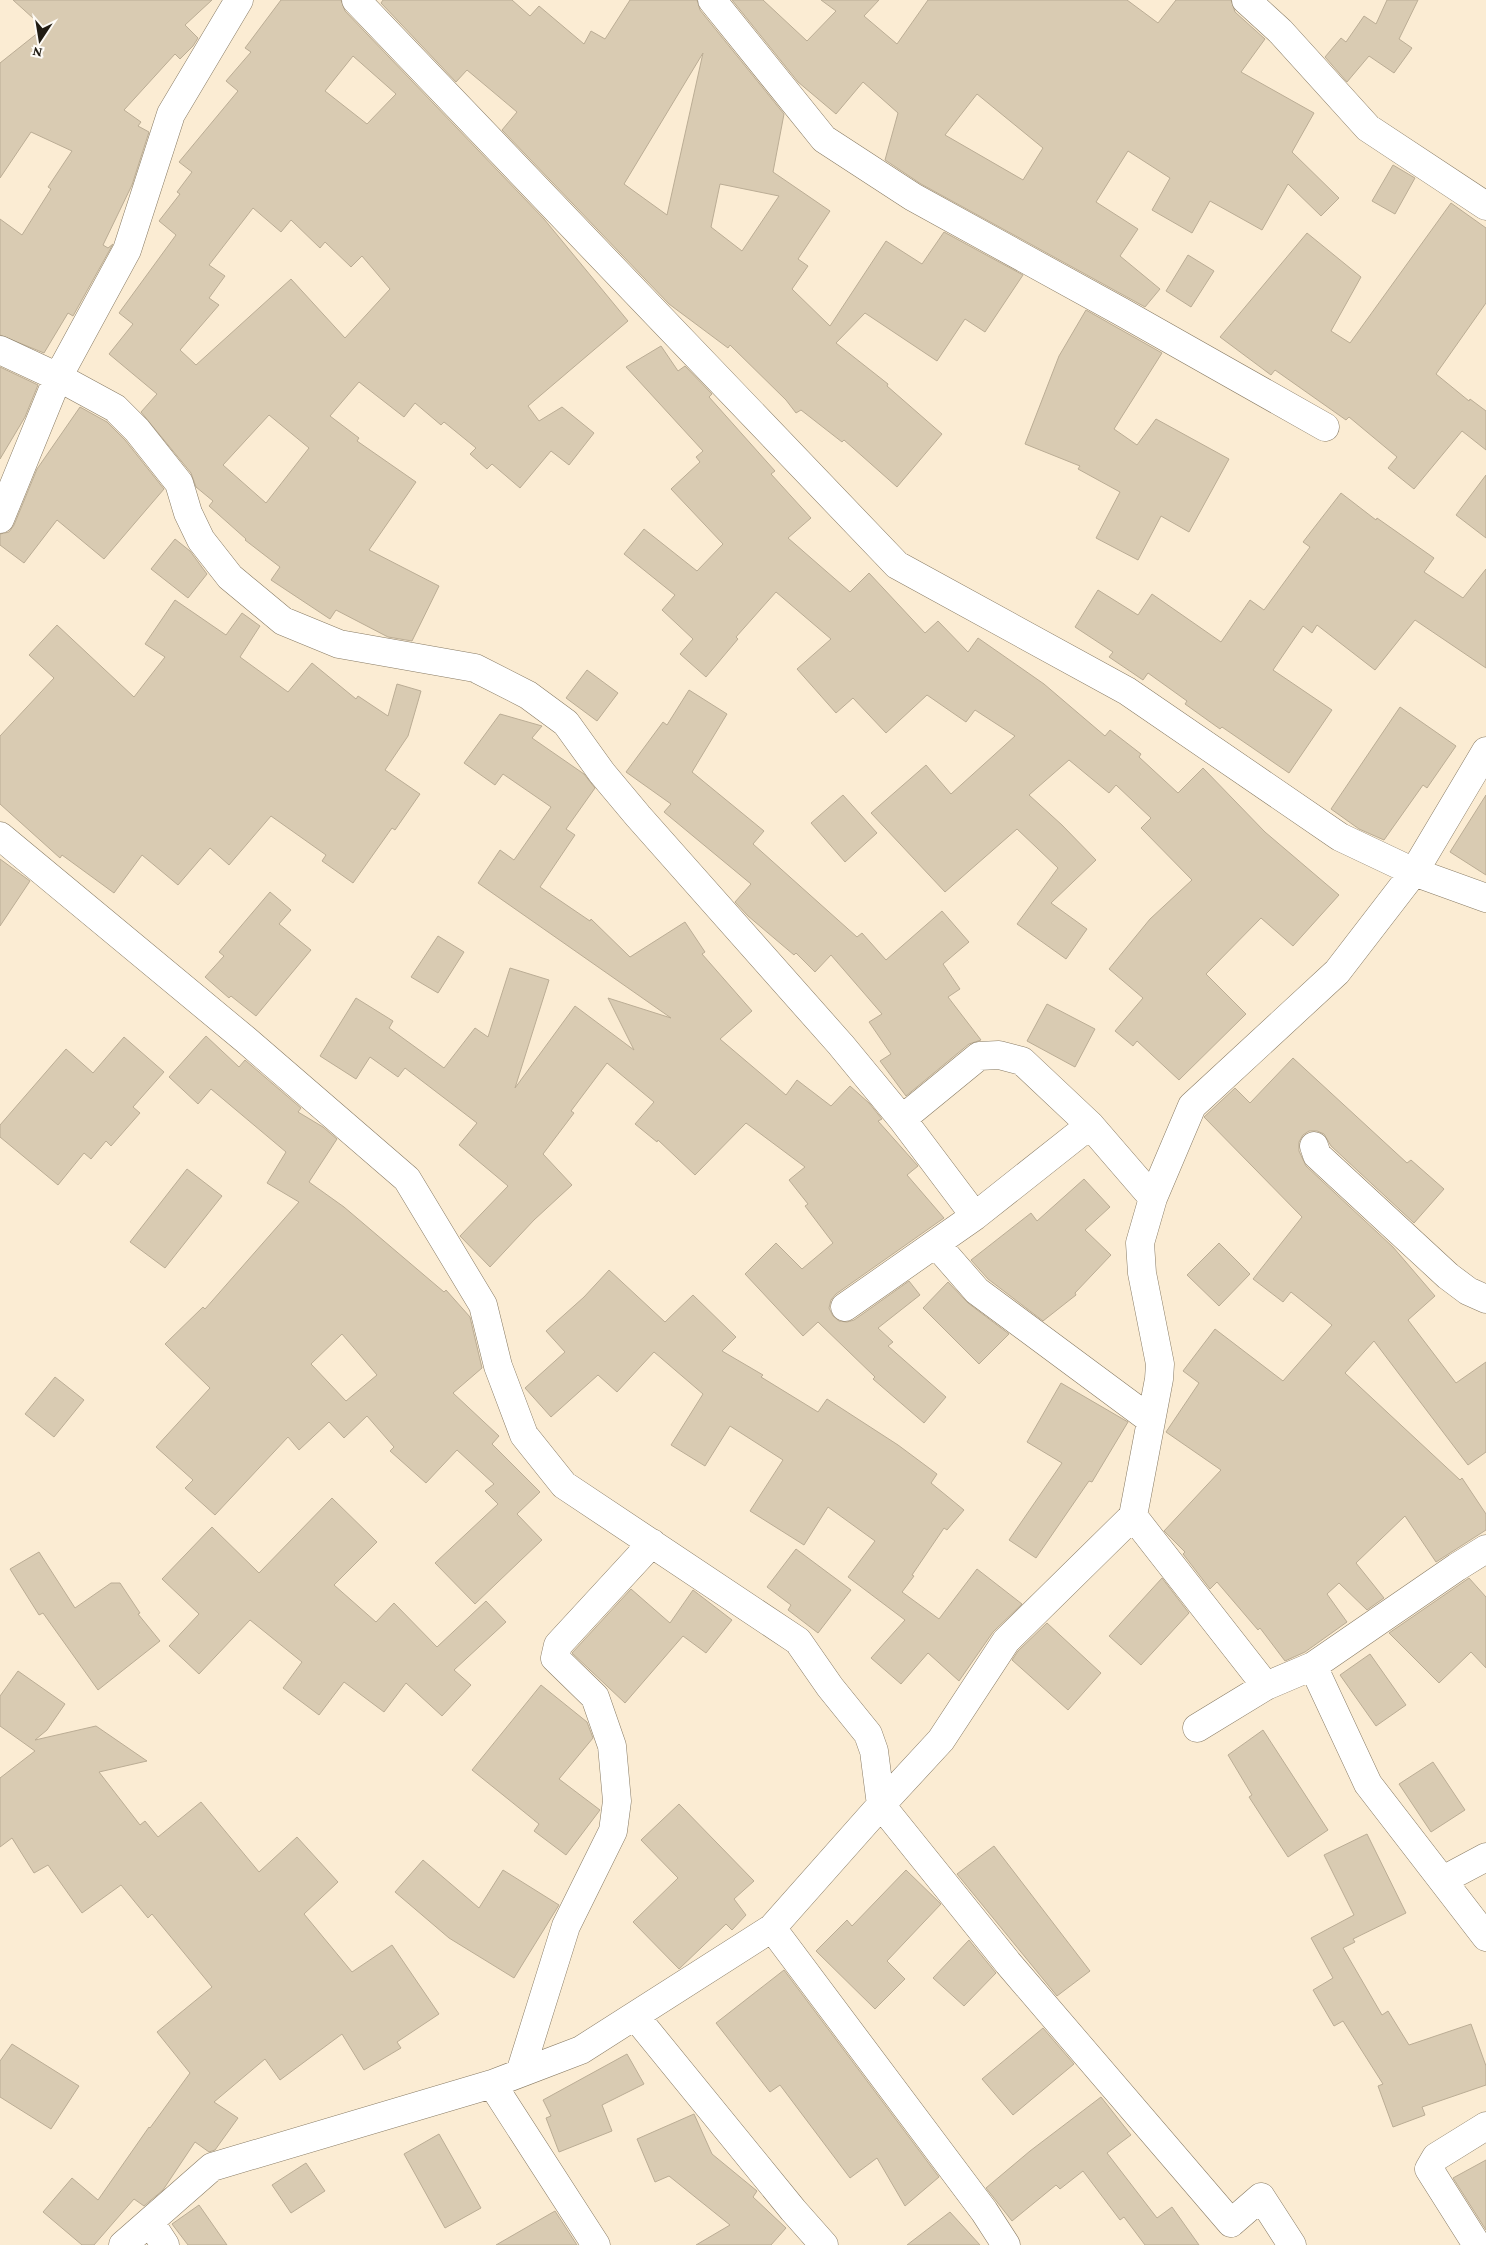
<svg xmlns="http://www.w3.org/2000/svg" width="1486" height="2245" font-family="'Crimson Pro',serif">
  <style>
    .building { fill: #d9cbb2; stroke: #bbad95; fill-rule: evenodd }
    .lines { fill: none; stroke-linecap: round; stroke-linejoin: round }
    .street-casing { stroke: #887b64; stroke-width: 29 }
    .street { stroke: #fff; stroke-width: 28 }
  </style>
  <rect width="100%" height="100%" fill="#fbecd3"/>
  <path class="building" d="M 13,0 L 212,0 L 185,25 L 198,38 L 193,46 L 180,59 L 175,54 L 124,110 L 141,122 L 138,126 L 149,132 L 132,185 L 103,245 L 108,248 L 113,244 L 73,316 L 68,313 L 44,353 L 0,335 L 0,219 L 22,235 L 51,189 L 48,187 L 72,151 L 31,132 L 0,178 L 0,63 L 44,28 Z
    M 281,0 L 341,0 L 345,11 L 544,219 L 628,321 L 528,406 L 539,421 L 562,407 L 594,433 L 569,465 L 551,451 L 520,488 L 492,464 L 487,469 L 470,454 L 476,448 L 444,422 L 441,425 L 415,403 L 404,417 L 359,382 L 330,416 L 359,438 L 357,441 L 416,482 L 369,550 L 439,586 L 412,641 L 388,637 L 336,610 L 330,619 L 271,580 L 280,567 L 245,540 L 246,539 L 209,506 L 213,501 L 196,487 L 191,473 L 141,412 L 157,394 L 109,354 L 133,324 L 119,313 L 176,235 L 159,221 L 180,194 L 177,192 L 192,172 L 179,162 L 238,91 L 226,81 L 251,52 L 245,48 ZM 353,56 L 396,94 L 367,124 L 325,91 ZM 253,208 L 281,232 L 291,220 L 320,248 L 325,242 L 351,267 L 362,256 L 390,289 L 345,338 L 291,279 L 196,365 L 180,350 L 219,305 L 209,298 L 225,276 L 209,265 ZM 269,415 L 309,448 L 266,503 L 223,465 Z
    M 383,0 L 512,0 L 530,16 L 539,6 L 584,44 L 591,31 L 605,39 L 630,0 L 697,0 L 700,10 L 784,114 L 773,172 L 830,211 L 798,259 L 808,266 L 792,289 L 830,326 L 886,241 L 922,264 L 944,232 L 1023,275 L 985,332 L 965,319 L 937,361 L 865,313 L 836,343 L 888,384 L 887,386 L 942,434 L 897,487 L 844,440 L 842,442 L 801,410 L 796,413 L 786,400 L 730,345 L 728,348 L 669,304 L 502,130 L 517,112 L 467,70 L 456,82 L 381,3 ZM 703,53 L 667,215 L 624,184 ZM 720,184 L 779,196 L 742,251 L 711,227 Z
    M 732,0 L 763,0 L 807,41 L 836,11 L 821,0 L 879,0 L 864,16 L 897,44 L 928,0 L 1127,0 L 1158,23 L 1176,0 L 1231,0 L 1235,12 L 1265,39 L 1241,72 L 1314,113 L 1292,152 L 1339,198 L 1321,216 L 1288,184 L 1262,230 L 1210,201 L 1192,233 L 1152,210 L 1170,178 L 1128,151 L 1096,202 L 1138,229 L 1120,256 L 1160,289 L 1145,307 L 921,184 L 885,160 L 898,113 L 863,82 L 836,114 L 798,82 ZM 977,94 L 1043,148 L 1023,180 L 945,135 Z
    M 1387,0 L 1418,0 L 1399,39 L 1412,48 L 1394,73 L 1369,56 L 1347,82 L 1325,57 L 1341,38 L 1346,42 L 1364,16 L 1376,24 Z
    M 1393,165 L 1415,178 L 1395,214 L 1372,201 Z
    M 1451,203 L 1486,228 L 1486,303 L 1436,374 L 1469,401 L 1470,399 L 1486,411 L 1486,450 L 1462,431 L 1414,489 L 1388,468 L 1397,457 L 1349,417 L 1346,420 L 1275,370 L 1271,375 L 1220,337 L 1307,233 L 1361,277 L 1331,331 L 1350,343 Z
    M 1188,255 L 1214,271 L 1191,307 L 1166,291 Z
    M 1086,310 L 1162,353 L 1114,429 L 1137,445 L 1156,419 L 1229,459 L 1189,532 L 1161,516 L 1138,560 L 1096,538 L 1120,492 L 1078,469 L 1080,466 L 1025,444 L 1059,356 Z
    M 661,346 L 678,371 L 685,366 L 712,394 L 709,397 L 775,471 L 771,474 L 811,518 L 788,538 L 850,592 L 869,573 L 925,633 L 938,621 L 968,652 L 978,638 L 1044,684 L 1105,736 L 1110,730 L 1141,754 L 1139,757 L 1178,793 L 1203,768 L 1265,832 L 1339,895 L 1293,946 L 1261,918 L 1206,974 L 1246,1014 L 1179,1080 L 1137,1041 L 1133,1046 L 1115,1031 L 1143,998 L 1109,969 L 1150,919 L 1192,880 L 1141,828 L 1151,818 L 1116,785 L 1109,793 L 1069,760 L 1029,795 L 1062,825 L 1096,860 L 1051,903 L 1087,929 L 1066,959 L 1017,924 L 1058,868 L 1017,829 L 945,892 L 871,813 L 926,765 L 951,794 L 1015,736 L 975,710 L 966,722 L 927,695 L 886,733 L 853,698 L 836,713 L 797,669 L 831,639 L 776,592 L 736,637 L 738,639 L 706,677 L 680,654 L 693,639 L 662,610 L 675,595 L 624,554 L 644,529 L 697,571 L 723,544 L 671,489 L 700,462 L 696,457 L 703,451 L 626,367 Z
    M 0,367 L 38,385 L 25,417 L 0,459 Z
    M 80,407 L 107,422 L 125,440 L 164,489 L 104,559 L 57,520 L 24,563 L 0,545 L 0,534 L 9,532 L 14,525 L 37,469 Z
    M 1486,475 L 1486,538 L 1456,515 Z
    M 1341,493 L 1376,520 L 1377,518 L 1434,558 L 1424,572 L 1463,598 L 1486,569 L 1486,668 L 1415,620 L 1375,670 L 1317,625 L 1312,633 L 1303,626 L 1273,670 L 1332,710 L 1289,773 L 1222,727 L 1220,729 L 1185,704 L 1187,701 L 1148,673 L 1143,680 L 1109,657 L 1113,652 L 1075,627 L 1098,590 L 1138,615 L 1152,594 L 1221,642 L 1250,600 L 1264,610 L 1310,547 L 1303,542 Z
    M 175,539 L 190,551 L 207,574 L 188,598 L 151,569 Z
    M 175,600 L 226,635 L 242,613 L 260,626 L 240,657 L 288,692 L 312,663 L 356,699 L 358,696 L 388,716 L 397,684 L 421,691 L 408,736 L 385,770 L 420,794 L 395,830 L 392,828 L 353,883 L 322,861 L 326,855 L 271,816 L 229,865 L 210,848 L 178,885 L 142,855 L 114,893 L 62,855 L 60,858 L 0,804 L 0,736 L 54,678 L 29,655 L 57,625 L 134,697 L 165,657 L 145,644 Z
    M 587,670 L 618,693 L 597,721 L 566,698 Z
    M 689,690 L 727,714 L 692,772 L 764,831 L 753,844 L 857,937 L 862,933 L 886,960 L 942,911 L 969,942 L 943,964 L 960,989 L 948,997 L 981,1040 L 969,1044 L 906,1096 L 880,1061 L 891,1054 L 869,1022 L 882,1014 L 831,955 L 815,972 L 796,953 L 794,955 L 748,916 L 735,902 L 751,884 L 664,812 L 671,804 L 626,772 L 663,722 L 667,725 Z
    M 1400,707 L 1456,746 L 1427,788 L 1423,785 L 1384,840 L 1359,829 L 1331,809 Z
    M 500,714 L 542,726 L 532,738 L 584,774 L 595,788 L 566,829 L 575,835 L 540,887 L 590,921 L 591,919 L 630,957 L 685,922 L 705,952 L 702,954 L 752,1011 L 720,1039 L 786,1095 L 797,1080 L 831,1106 L 850,1086 L 869,1103 L 882,1119 L 878,1121 L 918,1166 L 907,1175 L 944,1218 L 836,1294 L 831,1300 L 829,1308 L 833,1316 L 839,1321 L 847,1322 L 854,1320 L 909,1281 L 920,1295 L 878,1328 L 893,1342 L 888,1346 L 946,1397 L 924,1423 L 873,1379 L 875,1377 L 818,1322 L 803,1336 L 745,1274 L 776,1243 L 802,1269 L 833,1243 L 805,1206 L 808,1204 L 789,1180 L 805,1167 L 746,1123 L 695,1175 L 658,1140 L 657,1142 L 635,1124 L 654,1102 L 607,1063 L 571,1111 L 574,1113 L 543,1154 L 572,1185 L 534,1220 L 490,1267 L 460,1236 L 508,1186 L 459,1145 L 477,1123 L 405,1068 L 398,1077 L 370,1057 L 356,1079 L 320,1056 L 356,998 L 393,1021 L 389,1028 L 444,1068 L 475,1028 L 488,1037 L 510,968 L 549,980 L 515,1088 L 575,1006 L 634,1050 L 608,998 L 671,1018 L 478,883 L 500,850 L 514,860 L 551,807 L 503,774 L 495,785 L 464,763 Z
    M 843,795 L 877,833 L 845,862 L 811,823 Z
    M 1486,795 L 1486,875 L 1450,852 Z
    M 0,859 L 30,881 L 0,926 Z
    M 270,892 L 291,910 L 279,924 L 311,950 L 256,1016 L 231,996 L 229,998 L 205,977 L 224,956 L 219,952 Z
    M 438,936 L 464,952 L 438,993 L 411,977 Z
    M 1047,1004 L 1095,1029 L 1075,1067 L 1027,1041 Z
    M 206,1036 L 239,1067 L 245,1060 L 301,1108 L 298,1112 L 323,1127 L 337,1139 L 309,1182 L 344,1207 L 444,1292 L 446,1290 L 470,1317 L 482,1368 L 453,1393 L 499,1436 L 492,1444 L 540,1492 L 517,1514 L 542,1540 L 475,1604 L 435,1563 L 498,1504 L 485,1491 L 494,1484 L 457,1450 L 426,1483 L 390,1451 L 394,1447 L 367,1416 L 344,1438 L 329,1422 L 299,1450 L 288,1437 L 215,1515 L 185,1488 L 193,1480 L 156,1447 L 210,1388 L 165,1344 L 203,1307 L 205,1309 L 299,1202 L 267,1183 L 286,1152 L 211,1089 L 198,1104 L 169,1077 ZM 342,1334 L 377,1375 L 346,1401 L 311,1364 Z
    M 124,1037 L 164,1072 L 133,1107 L 140,1113 L 111,1146 L 106,1141 L 91,1159 L 84,1153 L 58,1185 L 0,1137 L 0,1125 L 66,1049 L 93,1073 Z
    M 1293,1058 L 1407,1163 L 1411,1160 L 1444,1189 L 1414,1223 L 1331,1146 L 1324,1134 L 1317,1131 L 1309,1131 L 1303,1135 L 1299,1142 L 1299,1151 L 1306,1166 L 1393,1247 L 1435,1296 L 1408,1320 L 1456,1383 L 1486,1362 L 1486,1452 L 1468,1465 L 1374,1341 L 1345,1373 L 1460,1480 L 1462,1478 L 1486,1514 L 1486,1530 L 1436,1562 L 1405,1516 L 1356,1563 L 1384,1598 L 1367,1610 L 1339,1583 L 1327,1594 L 1347,1622 L 1305,1652 L 1285,1661 L 1260,1628 L 1258,1630 L 1217,1582 L 1210,1589 L 1183,1554 L 1185,1552 L 1164,1531 L 1221,1470 L 1166,1432 L 1199,1383 L 1183,1371 L 1215,1329 L 1283,1381 L 1332,1325 L 1291,1292 L 1283,1302 L 1253,1279 L 1302,1217 L 1204,1117 L 1235,1088 L 1250,1103 Z
    M 187,1169 L 222,1196 L 165,1268 L 130,1242 Z
    M 1084,1179 L 1110,1207 L 1085,1230 L 1111,1255 L 1075,1293 L 1076,1295 L 1043,1321 L 988,1279 L 971,1260 L 1031,1213 L 1037,1221 Z
    M 1219,1243 L 1250,1274 L 1219,1306 L 1187,1275 Z
    M 609,1270 L 665,1322 L 693,1295 L 736,1337 L 722,1351 L 763,1375 L 761,1377 L 818,1412 L 827,1399 L 898,1445 L 937,1474 L 931,1483 L 964,1510 L 947,1530 L 944,1528 L 912,1575 L 914,1576 L 902,1592 L 939,1619 L 977,1569 L 1022,1604 L 993,1632 L 959,1681 L 928,1653 L 901,1684 L 871,1658 L 905,1620 L 848,1577 L 875,1541 L 828,1507 L 804,1545 L 750,1511 L 783,1460 L 730,1426 L 705,1466 L 671,1445 L 703,1394 L 654,1352 L 617,1392 L 598,1375 L 551,1417 L 525,1388 L 565,1352 L 546,1331 L 584,1297 Z
    M 948,1282 L 968,1303 L 1009,1334 L 979,1364 L 923,1308 Z
    M 55,1377 L 84,1400 L 54,1437 L 25,1414 Z
    M 1061,1383 L 1128,1422 L 1092,1482 L 1089,1481 L 1036,1558 L 1009,1540 L 1062,1463 L 1027,1442 Z
    M 332,1498 L 377,1542 L 334,1585 L 376,1622 L 394,1603 L 437,1647 L 486,1601 L 506,1622 L 454,1670 L 471,1685 L 442,1716 L 406,1683 L 384,1712 L 344,1682 L 319,1715 L 283,1688 L 302,1662 L 250,1620 L 199,1674 L 169,1646 L 199,1614 L 162,1579 L 212,1527 L 259,1573 Z
    M 796,1549 L 851,1590 L 818,1633 L 788,1610 L 791,1605 L 767,1587 Z
    M 39,1552 L 75,1608 L 111,1583 L 120,1583 L 140,1613 L 138,1614 L 160,1641 L 98,1690 L 43,1613 L 39,1615 L 10,1569 Z
    M 1162,1578 L 1189,1613 L 1141,1665 L 1109,1636 Z
    M 1469,1578 L 1486,1597 L 1486,1668 L 1471,1652 L 1439,1683 L 1389,1633 Z
    M 631,1589 L 670,1623 L 693,1590 L 732,1620 L 706,1653 L 683,1636 L 625,1703 L 572,1653 Z
    M 1047,1623 L 1101,1673 L 1068,1710 L 1012,1660 L 1018,1651 Z
    M 1370,1654 L 1406,1705 L 1376,1726 L 1340,1675 Z
    M 18,1671 L 65,1704 L 47,1730 L 35,1740 L 96,1726 L 147,1761 L 99,1772 L 140,1825 L 145,1821 L 158,1837 L 201,1802 L 259,1872 L 297,1837 L 338,1882 L 304,1914 L 352,1972 L 392,1945 L 439,2014 L 397,2042 L 401,2048 L 364,2070 L 342,2034 L 280,2080 L 265,2059 L 214,2102 L 238,2118 L 215,2150 L 209,2152 L 195,2142 L 163,2190 L 144,2206 L 134,2199 L 94,2245 L 82,2245 L 43,2212 L 72,2178 L 98,2200 L 149,2127 L 150,2128 L 190,2073 L 157,2032 L 212,1987 L 152,1914 L 148,1918 L 121,1885 L 82,1913 L 48,1865 L 34,1873 L 12,1838 L 0,1847 L 0,1778 L 35,1751 L 0,1726 L 0,1696 Z
    M 541,1685 L 587,1722 L 593,1738 L 559,1779 L 600,1810 L 566,1855 L 534,1831 L 539,1824 L 472,1770 Z
    M 1263,1730 L 1328,1830 L 1288,1857 L 1249,1797 L 1252,1795 L 1228,1755 Z
    M 1433,1762 L 1465,1810 L 1431,1832 L 1399,1784 Z
    M 679,1804 L 754,1881 L 734,1899 L 746,1915 L 732,1930 L 726,1924 L 679,1969 L 633,1922 L 678,1878 L 641,1840 Z
    M 1367,1834 L 1406,1913 L 1353,1939 L 1355,1942 L 1343,1948 L 1382,2015 L 1388,2011 L 1409,2045 L 1471,2024 L 1486,2066 L 1486,2085 L 1422,2107 L 1425,2115 L 1393,2127 L 1378,2086 L 1383,2084 L 1343,2021 L 1334,2026 L 1313,1990 L 1333,1978 L 1311,1938 L 1354,1915 L 1324,1855 Z
    M 994,1846 L 1090,1971 L 1057,1996 L 957,1874 Z
    M 423,1860 L 479,1908 L 503,1870 L 559,1905 L 514,1978 L 449,1938 L 395,1892 Z
    M 906,1870 L 941,1904 L 887,1961 L 905,1979 L 875,2009 L 816,1951 L 847,1920 L 852,1926 Z
    M 969,1940 L 996,1973 L 964,2006 L 933,1978 Z
    M 784,1970 L 939,2177 L 905,2206 L 877,2158 L 850,2178 L 780,2085 L 770,2092 L 716,2023 Z
    M 1043,2028 L 1074,2064 L 1013,2115 L 982,2079 Z
    M 12,2044 L 79,2086 L 51,2129 L 0,2097 L 0,2061 Z
    M 627,2054 L 644,2084 L 602,2105 L 612,2131 L 559,2152 L 546,2118 L 551,2116 L 543,2100 Z
    M 1101,2097 L 1131,2135 L 1107,2153 L 1157,2218 L 1172,2207 L 1199,2245 L 1145,2245 L 1124,2217 L 1120,2220 L 1083,2171 L 1060,2189 L 1056,2185 L 1012,2221 L 986,2188 L 1030,2151 Z
    M 694,2114 L 712,2154 L 757,2191 L 753,2197 L 786,2228 L 771,2245 L 696,2245 L 730,2225 L 669,2176 L 655,2182 L 637,2139 Z
    M 439,2134 L 481,2208 L 445,2228 L 404,2154 Z
    M 1486,2160 L 1486,2230 L 1453,2178 Z
    M 306,2163 L 325,2191 L 291,2213 L 272,2185 Z
    M 199,2205 L 227,2245 L 188,2245 L 172,2224 Z
    M 555,2211 L 577,2245 L 496,2245 Z
    M 950,2212 L 980,2245 L 907,2245 Z"/>
  <g class="lines">
    <g class="street-casing">
      <path id="street" d="M 356,0 L 897,565 L 1127,691 L 1340,837 L 1414,872 L 1486,898
        M 712,0 L 824,139 L 913,197 L 1120,311 L 1325,427
        M 1246,0 L 1280,31 L 1368,128 L 1486,206
        M 0,350 L 58,377 L 115,408 L 137,430 L 179,483 L 188,513 L 201,540 L 230,577 L 283,621 L 339,644 L 475,668 L 528,695 L 566,723 L 602,773 L 638,816 L 841,1045 L 902,1119 L 975,1216
        M 0,519 L 58,377 L 127,250 L 171,114 L 239,0
        M 0,836 L 246,1040 L 407,1179 L 483,1305 L 498,1366 L 524,1435 L 564,1485 L 798,1641 L 830,1687 L 868,1734 L 874,1751 L 881,1805 L 1008,1963 L 1231,2223 L 1261,2197 L 1292,2245
        M 902,1119 L 979,1056 L 999,1055 L 1022,1061 L 1090,1125 L 1153,1198
        M 1314,1146 L 1317,1155 L 1448,1276 L 1468,1291 L 1486,1299
        M 936,1244 L 977,1291 L 1151,1420
        M 845,1307 L 975,1216 L 1090,1125
        M 1133,1516 L 1266,1686
        M 1313,1666 L 1368,1784 L 1486,1937
        M 1197,1728 L 1266,1686 L 1313,1666 L 1457,1567 L 1486,1549
        M 1443,1880 L 1486,1857
        M 772,1928 L 984,2211 L 1006,2245
        M 635,2016 L 793,2210 L 824,2245
        M 520,2073 L 566,1926 L 613,1831 L 617,1801 L 612,1746 L 595,1697 L 555,1658 L 558,1645 L 652,1543
        M 492,2084 L 596,2245
        M 150,2222 L 165,2245
        M 123,2245 L 212,2167 L 492,2084 L 581,2050 L 772,1928 L 881,1805 L 941,1740 L 1006,1641 L 1133,1516 L 1159,1379 L 1160,1364 L 1142,1273 L 1140,1243 L 1153,1198 L 1192,1106 L 1337,972 L 1414,872 L 1486,751
        M 1477,2245 L 1429,2169 L 1436,2157 L 1486,2126"/>
    </g>
    <use href="#street" class="street"/>
  </g>
  <g transform="translate(40 40) rotate(192)" stroke="#fefbf6" stroke-width="4" paint-order="stroke">
  <path d="M0-4L9 19L0 12L-9 19Z" fill="#211c13"/>
  <text y="-8" font-size="14" font-weight="bold" text-anchor="middle" fill="#211c13">N</text>
  </g>
</svg>
